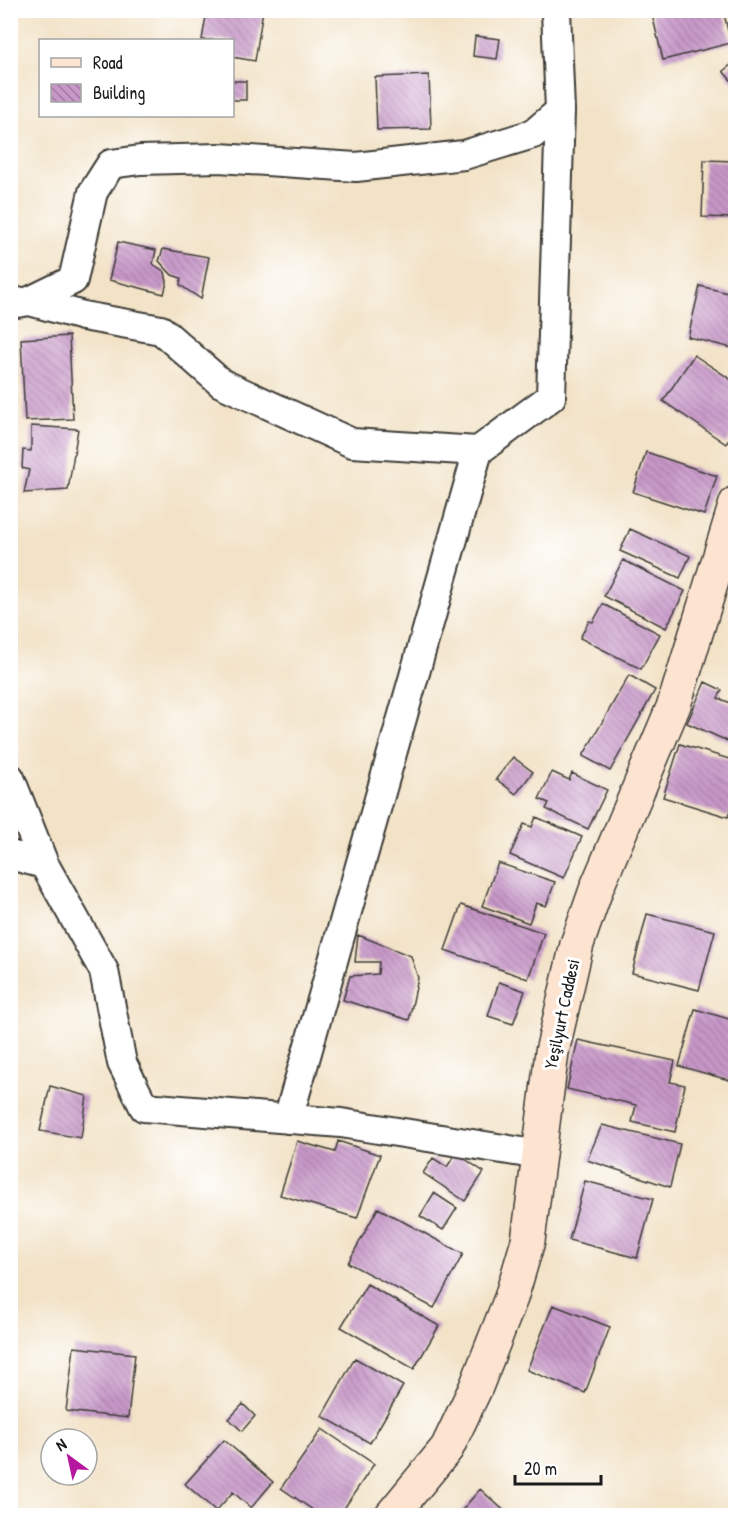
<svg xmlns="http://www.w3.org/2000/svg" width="746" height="1526" font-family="'Patrick Hand',sans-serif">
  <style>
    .building { fill: url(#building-back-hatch) }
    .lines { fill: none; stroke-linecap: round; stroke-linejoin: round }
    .minor-casing { stroke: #3c3a36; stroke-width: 32 }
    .secondary-casing { stroke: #3c3a36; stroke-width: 36 }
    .minor { stroke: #fff; stroke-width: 28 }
    .secondary { stroke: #fde4d1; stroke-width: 33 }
    .labels { text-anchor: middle; stroke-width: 6; stroke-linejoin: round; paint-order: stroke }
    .street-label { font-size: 18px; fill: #1c1c1c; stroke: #fff }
  </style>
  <defs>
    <pattern id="building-back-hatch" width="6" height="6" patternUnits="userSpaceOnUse" patternTransform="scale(1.5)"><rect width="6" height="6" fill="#c797c8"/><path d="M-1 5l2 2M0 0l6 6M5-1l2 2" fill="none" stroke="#a17aa2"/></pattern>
  </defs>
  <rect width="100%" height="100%" fill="#fff"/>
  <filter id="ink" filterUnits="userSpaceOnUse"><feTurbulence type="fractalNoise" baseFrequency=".0167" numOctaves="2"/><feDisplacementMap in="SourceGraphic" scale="12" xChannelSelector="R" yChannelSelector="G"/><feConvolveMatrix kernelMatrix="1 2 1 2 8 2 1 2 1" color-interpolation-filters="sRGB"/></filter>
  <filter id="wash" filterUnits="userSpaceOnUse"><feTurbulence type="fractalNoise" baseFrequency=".008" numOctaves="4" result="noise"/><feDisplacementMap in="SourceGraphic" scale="24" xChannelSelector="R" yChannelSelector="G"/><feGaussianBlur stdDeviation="1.35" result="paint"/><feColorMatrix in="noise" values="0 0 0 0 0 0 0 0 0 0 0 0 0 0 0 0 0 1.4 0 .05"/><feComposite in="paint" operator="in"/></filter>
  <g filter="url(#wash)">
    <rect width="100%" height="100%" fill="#f2e2c6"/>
    <g id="blocks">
      <path class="building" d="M 207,10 L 263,10 L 255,61 L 232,57 L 232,40 L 202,40 Z
        M 651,10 L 723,10 L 731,43 L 663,60 Z
        M 475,36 L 500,39 L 497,59 L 473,56 Z
        M 736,61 L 736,86 L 723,71 Z
        M 429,75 L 431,129 L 377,130 L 375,77 Z
        M 232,81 L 246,81 L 246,100 L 232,100 Z
        M 704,160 L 736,161 L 736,218 L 702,217 Z
        M 118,242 L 156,250 L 153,264 L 165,272 L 167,282 L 164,294 L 109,280 Z
        M 163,249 L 209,257 L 201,299 L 180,285 L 181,278 L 172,275 L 159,261 Z
        M 700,286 L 736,295 L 736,349 L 688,337 Z
        M 69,336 L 73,419 L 25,421 L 21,339 Z
        M 694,355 L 736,383 L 736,392 L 730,400 L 736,405 L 736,429 L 726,444 L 663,401 Z
        M 31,426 L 78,429 L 68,490 L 24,493 L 29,470 L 22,468 L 23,450 L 31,451 Z
        M 646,452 L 717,476 L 704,515 L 633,492 Z
        M 630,529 L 690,556 L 680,578 L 620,551 Z
        M 623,560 L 685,591 L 666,628 L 604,596 Z
        M 603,604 L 660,634 L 641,669 L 580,638 L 589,621 L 593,622 Z
        M 629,675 L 655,690 L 610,771 L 583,756 Z
        M 705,682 L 722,690 L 718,698 L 736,705 L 736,736 L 732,743 L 687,723 Z
        M 680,744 L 736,761 L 736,793 L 728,817 L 663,797 Z
        M 513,757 L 533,772 L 516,794 L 496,779 Z
        M 552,772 L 569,780 L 572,773 L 607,790 L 588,829 L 546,809 L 549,803 L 539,799 Z
        M 536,817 L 582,837 L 564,878 L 510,855 L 524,824 L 532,827 Z
        M 498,863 L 555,882 L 546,906 L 536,903 L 529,923 L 482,906 Z
        M 461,905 L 544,933 L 528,979 L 445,950 Z
        M 647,914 L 715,931 L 699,990 L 632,973 Z
        M 358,935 L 411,956 L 418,978 L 409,1020 L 343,1000 L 350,976 L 378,974 L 379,962 L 355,962 Z
        M 499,982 L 525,991 L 513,1024 L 488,1016 Z
        M 695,1009 L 736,1021 L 736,1082 L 679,1066 Z
        M 578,1040 L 675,1061 L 670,1082 L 685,1085 L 675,1132 L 632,1122 L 636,1105 L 567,1089 Z
        M 50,1086 L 87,1096 L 81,1138 L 40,1131 Z
        M 602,1125 L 680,1144 L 670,1187 L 587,1160 Z
        M 297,1141 L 335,1152 L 338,1141 L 380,1155 L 357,1218 L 280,1195 Z
        M 456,1153 L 484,1172 L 465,1201 L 423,1173 L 433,1158 L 447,1167 Z
        M 585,1181 L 653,1199 L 637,1258 L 569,1240 Z
        M 434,1193 L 457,1208 L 443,1230 L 420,1216 Z
        M 378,1208 L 463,1254 L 434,1308 L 348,1263 Z
        M 367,1284 L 439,1326 L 414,1369 L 341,1327 Z
        M 553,1305 L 610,1327 L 585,1393 L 527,1370 Z
        M 74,1347 L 135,1354 L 128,1418 L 66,1411 Z
        M 355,1358 L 403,1386 L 370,1443 L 322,1416 Z
        M 243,1404 L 255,1416 L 242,1431 L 229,1419 Z
        M 322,1429 L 374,1464 L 339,1516 L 322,1516 L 281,1488 Z
        M 224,1440 L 273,1482 L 251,1508 L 233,1492 L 216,1511 L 185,1484 Z
        M 480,1489 L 510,1516 L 457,1516 Z"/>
    </g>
  </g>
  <g filter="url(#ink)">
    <use href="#blocks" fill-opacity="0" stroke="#3c3a36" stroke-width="1.5"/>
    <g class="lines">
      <g class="minor-casing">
        <path id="minor" d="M 30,301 L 83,316 L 161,330 L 221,383 L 352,443 L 478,451
          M 10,304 L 30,301 L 73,280 L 93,192 L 111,164 L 140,160 L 219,158 L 356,167 L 464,155 L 533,134 L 560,111 L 556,10
          M 10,778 L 44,864
          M 10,855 L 44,864 L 104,971 L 122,1063 L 144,1107 L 341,1123 L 540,1155
          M 288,1119 L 478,451 L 551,397 L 560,111"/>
      </g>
      <g class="secondary-casing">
        <path id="secondary" d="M 391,1516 L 447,1448 L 476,1387 L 511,1298 L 528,1241 L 552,1052 L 577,944 L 597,887 L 674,705 L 736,503"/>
      </g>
      <use href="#minor" class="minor"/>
      <use href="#secondary" class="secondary"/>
    </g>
  </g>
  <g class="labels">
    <g class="street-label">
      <text transform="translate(562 1014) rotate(-78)" y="6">Yeşilyurt Caddesi</text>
    </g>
  </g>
  <rect width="746" height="1526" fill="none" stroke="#fff" stroke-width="36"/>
  <rect x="39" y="39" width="195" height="78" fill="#ffffff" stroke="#a4a4a4" stroke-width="1.5"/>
  <rect x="51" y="58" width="30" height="9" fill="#fde4d1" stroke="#a4a4a4" stroke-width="1.5"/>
  <text x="93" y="69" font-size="18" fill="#1c1c1c">Road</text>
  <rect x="51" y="84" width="30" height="18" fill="url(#building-back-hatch)" stroke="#a4a4a4" stroke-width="1.5"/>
  <text x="93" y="99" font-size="18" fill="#1c1c1c">Building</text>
  <g transform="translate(69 1457) rotate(327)"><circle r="28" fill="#ffffff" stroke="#a4a4a4" stroke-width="1.5"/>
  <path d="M0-4.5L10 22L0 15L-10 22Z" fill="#b5179e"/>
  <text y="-9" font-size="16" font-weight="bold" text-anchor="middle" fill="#1c1c1c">N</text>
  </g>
  <path d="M515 1475v9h86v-9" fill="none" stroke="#1c1c1c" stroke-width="3"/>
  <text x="524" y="1475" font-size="18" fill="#1c1c1c" stroke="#ffffff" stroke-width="4.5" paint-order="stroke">20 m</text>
</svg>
